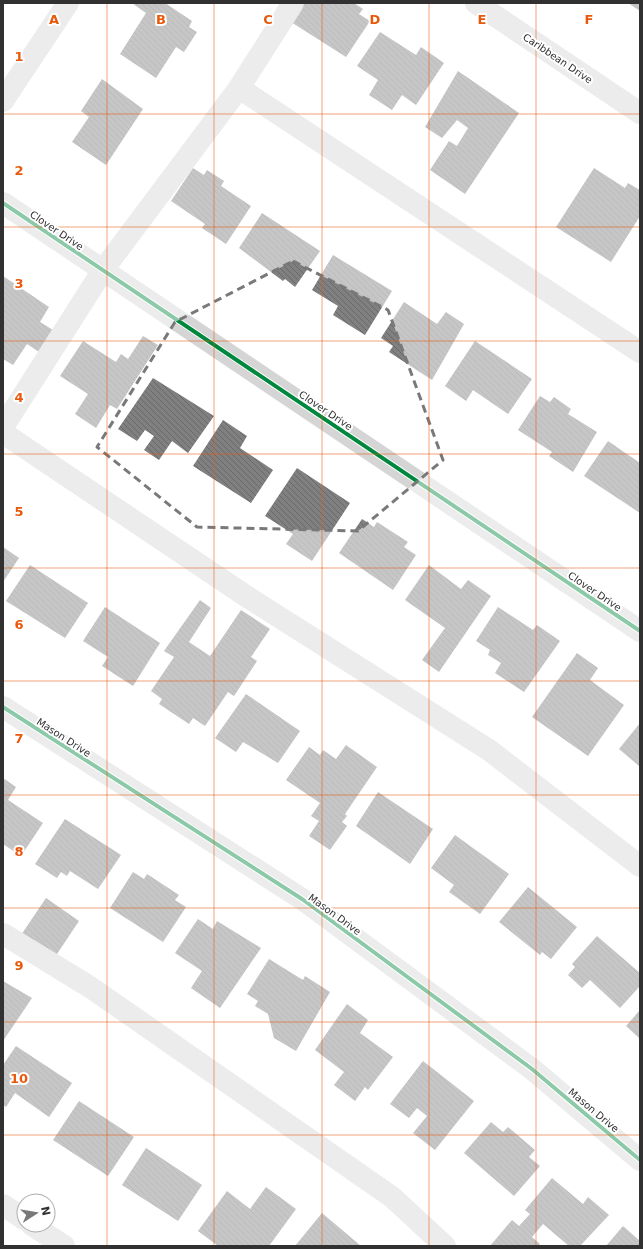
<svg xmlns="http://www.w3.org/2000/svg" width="643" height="1249" font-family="'DejaVu Sans',sans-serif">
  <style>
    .building { fill: url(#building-back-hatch) }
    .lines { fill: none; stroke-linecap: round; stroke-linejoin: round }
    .minor { stroke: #d5d5d5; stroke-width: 22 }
    .cycleway-casing { stroke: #fff; stroke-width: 6 }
    .cycleway { stroke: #00873e; stroke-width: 4 }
    .marked { fill: none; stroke: #797979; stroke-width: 3; stroke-dasharray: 8 5; stroke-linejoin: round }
    .grid { fill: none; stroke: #e8590c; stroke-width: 1; stroke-opacity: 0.55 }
    .labels { text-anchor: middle; stroke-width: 4; stroke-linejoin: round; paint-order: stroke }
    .street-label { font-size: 10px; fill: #313131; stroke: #fff }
    .grid-label { font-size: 13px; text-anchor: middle; font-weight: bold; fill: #e8590c; stroke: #fff; stroke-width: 4; stroke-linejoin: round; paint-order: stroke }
  </style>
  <defs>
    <pattern id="building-back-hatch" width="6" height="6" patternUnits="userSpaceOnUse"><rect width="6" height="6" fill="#808080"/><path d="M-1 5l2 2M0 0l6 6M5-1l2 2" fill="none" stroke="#696969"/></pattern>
  </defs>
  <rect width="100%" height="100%" fill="#fff"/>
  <path class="building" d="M 132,3 L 165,3 L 192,21 L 189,27 L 197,32 L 184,52 L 176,47 L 156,78 L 120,54 L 146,13 Z
    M 303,3 L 354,3 L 363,9 L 359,14 L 370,21 L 346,57 L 291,22 Z
    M 628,3 L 640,3 L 640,11 Z
    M 380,32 L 416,55 L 421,47 L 444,63 L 416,105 L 402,95 L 392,110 L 369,95 L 378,80 L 357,66 Z
    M 458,71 L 519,113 L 465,194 L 430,170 L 449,141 L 457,146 L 468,128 L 457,120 L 442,138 L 425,127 Z
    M 102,79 L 143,109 L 106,165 L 72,142 L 89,117 L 81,111 Z
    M 193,168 L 204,175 L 207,170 L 224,181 L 221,186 L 251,206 L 226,244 L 202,228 L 205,224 L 171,201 Z
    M 594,168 L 625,188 L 628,183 L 640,190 L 640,216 L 611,262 L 556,227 Z
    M 262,213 L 320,251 L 295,287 L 285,279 L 283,281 L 239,248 Z
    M 333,255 L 392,291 L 365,335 L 333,315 L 338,306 L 312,290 Z
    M 3,276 L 49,307 L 40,322 L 53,330 L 39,352 L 27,344 L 13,365 L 3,359 Z
    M 404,302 L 437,324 L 446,312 L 464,324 L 432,380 L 389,352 L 393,346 L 381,338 Z
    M 143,336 L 158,345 L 117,409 L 110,405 L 96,428 L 75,414 L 88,394 L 60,376 L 83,341 L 116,362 L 121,354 L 128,359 Z
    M 475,341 L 532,379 L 508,414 L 473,390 L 466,401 L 445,386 Z
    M 153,378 L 214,416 L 188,453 L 172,441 L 159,460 L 144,450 L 154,436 L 145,430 L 137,441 L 118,429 Z
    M 540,396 L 550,402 L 554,397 L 571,409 L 568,414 L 597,432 L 573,472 L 549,456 L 552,452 L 518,430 Z
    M 223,420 L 247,436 L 240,448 L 273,470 L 251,503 L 193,466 Z
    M 608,441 L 640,463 L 640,513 L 584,476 Z
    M 297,468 L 350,503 L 312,561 L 286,544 L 293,534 L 265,516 Z
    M 362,519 L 374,527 L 377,522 L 408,542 L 404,547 L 416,555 L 393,590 L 339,553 Z
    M 3,547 L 19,558 L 3,582 Z
    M 30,565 L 88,603 L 65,638 L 6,601 Z
    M 429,565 L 461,589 L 468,580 L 491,596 L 439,672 L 422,660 L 445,628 L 405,600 Z
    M 200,600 L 211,608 L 189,642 L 210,656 L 241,610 L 270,629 L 251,657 L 257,661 L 234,696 L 228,692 L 205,726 L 193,718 L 189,724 L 159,704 L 162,699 L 151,691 L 174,657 L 164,651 Z
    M 105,607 L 160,643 L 133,686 L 102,666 L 108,657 L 83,641 Z
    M 498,607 L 533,630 L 537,625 L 560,641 L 524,692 L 495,673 L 501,663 L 488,655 L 490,650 L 476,641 Z
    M 577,653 L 598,668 L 590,680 L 624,705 L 588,756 L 532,717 Z
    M 246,694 L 300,731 L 278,763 L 243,742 L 236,752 L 215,738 Z
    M 640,723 L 640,765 L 639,766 L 619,749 Z
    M 346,745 L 377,767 L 345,814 L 347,816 L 342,822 L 347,826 L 330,850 L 309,836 L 319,821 L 311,816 L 320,803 L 286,780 L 309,747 L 320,755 L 323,750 L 336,759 Z
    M 3,778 L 16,787 L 8,800 L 43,823 L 21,856 L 3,844 Z
    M 378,792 L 433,829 L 410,864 L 356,826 Z
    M 65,819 L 121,855 L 98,889 L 70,871 L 67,876 L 61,872 L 57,878 L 35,864 Z
    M 455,835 L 509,874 L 480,914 L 449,892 L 454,885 L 431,868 Z
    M 133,872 L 144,879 L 147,874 L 179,895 L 175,900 L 186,907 L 163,942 L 110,908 Z
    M 528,887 L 577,927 L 551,959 L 542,952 L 540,955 L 499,922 Z
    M 46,898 L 79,921 L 55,957 L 21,935 Z
    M 198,919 L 213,929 L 217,921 L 261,948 L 220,1008 L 191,988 L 202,971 L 175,953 Z
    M 597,936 L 640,973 L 640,986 L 620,1008 L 590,980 L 582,988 L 568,975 L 575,967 L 572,964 Z
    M 269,959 L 303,980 L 305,976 L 330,992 L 296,1051 L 274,1038 L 268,1014 L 255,1006 L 258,1001 L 247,994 Z
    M 3,981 L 32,998 L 3,1041 Z
    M 347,1004 L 368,1020 L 360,1033 L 393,1057 L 368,1090 L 365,1087 L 355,1101 L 334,1085 L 344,1072 L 315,1050 Z
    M 640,1010 L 640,1039 L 626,1026 Z
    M 16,1046 L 72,1083 L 49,1117 L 15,1093 L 6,1107 L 3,1105 L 3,1065 Z
    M 423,1061 L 474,1101 L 435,1150 L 413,1133 L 427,1116 L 417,1108 L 409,1118 L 390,1104 Z
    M 79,1101 L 134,1137 L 108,1176 L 53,1140 Z
    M 491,1122 L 503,1132 L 508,1127 L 535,1150 L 529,1157 L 540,1166 L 514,1196 L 464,1153 Z
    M 146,1148 L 202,1185 L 178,1221 L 122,1185 Z
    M 552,1178 L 583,1204 L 588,1197 L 609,1215 L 580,1246 L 569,1246 L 543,1224 L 532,1237 L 540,1244 L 539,1246 L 490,1246 L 512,1220 L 519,1226 L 530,1214 L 525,1210 Z
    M 266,1187 L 296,1209 L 269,1246 L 218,1246 L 198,1231 L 227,1191 L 250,1209 Z
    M 322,1213 L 361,1246 L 295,1246 Z
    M 623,1226 L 640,1241 L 640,1246 L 606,1246 Z"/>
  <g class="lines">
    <path class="minor" d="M 293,3 L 239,88 L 640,352
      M 476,3 L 640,113
      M 3,101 L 68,3
      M 3,203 L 640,631
      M 3,427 L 103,270 L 239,88
      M 3,433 L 249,598 L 489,750 L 640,866
      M 3,707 L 302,899 L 532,1069 L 640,1160
      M 3,934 L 90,987 L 392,1197 L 445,1246
      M 3,1205 L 24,1219
      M 32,1225 L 64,1246"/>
    <g class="cycleway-casing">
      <path id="cycleway" d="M 3,203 L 640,631
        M 3,707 L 302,899 L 532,1069 L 640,1160"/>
    </g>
    <use href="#cycleway" class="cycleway"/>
  </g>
  <path d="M0 0H643V1249H0ZM 293,261 L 388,310 L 443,460 L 358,531 L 197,527 L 97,447 L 175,322 Z" fill="#fff" fill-opacity=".55" fill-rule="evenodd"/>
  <path class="marked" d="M 293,261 L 388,310 L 443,460 L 358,531 L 197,527 L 97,447 L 175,322 Z"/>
  <path class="grid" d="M 107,3 L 107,1246M 214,3 L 214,1246M 322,3 L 322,1246M 429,3 L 429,1246M 536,3 L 536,1246M 3,114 L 640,114M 3,227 L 640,227M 3,341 L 640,341M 3,454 L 640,454M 3,568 L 640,568M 3,681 L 640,681M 3,795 L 640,795M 3,908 L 640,908M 3,1022 L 640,1022M 3,1135 L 640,1135"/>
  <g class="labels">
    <g class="street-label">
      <text transform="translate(558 58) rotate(34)" y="4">Caribbean Drive</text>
      <text transform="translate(57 230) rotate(34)" y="4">Clover Drive</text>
      <text transform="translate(326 410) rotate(34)" y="4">Clover Drive</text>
      <text transform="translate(595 591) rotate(34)" y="4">Clover Drive</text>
      <text transform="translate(64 737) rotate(33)" y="4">Mason Drive</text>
      <text transform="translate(335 914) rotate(36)" y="4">Mason Drive</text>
      <text transform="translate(594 1110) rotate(40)" y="4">Mason Drive</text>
    </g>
  </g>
  <g class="grid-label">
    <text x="54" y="24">A</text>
    <text x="161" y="24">B</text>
    <text x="268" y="24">C</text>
    <text x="375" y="24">D</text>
    <text x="482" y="24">E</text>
    <text x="589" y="24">F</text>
    <text x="19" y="61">1</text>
    <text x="19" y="175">2</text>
    <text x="19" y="288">3</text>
    <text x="19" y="402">4</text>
    <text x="19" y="516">5</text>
    <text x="19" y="629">6</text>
    <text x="19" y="743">7</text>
    <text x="19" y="856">8</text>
    <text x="19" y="970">9</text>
    <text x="19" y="1083">10</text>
  </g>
  <rect width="643" height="1249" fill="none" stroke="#313131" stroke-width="8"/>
  <g transform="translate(36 1213) rotate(78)"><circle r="19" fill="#ffffff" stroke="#adadad"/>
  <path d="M0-3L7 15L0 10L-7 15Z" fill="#797979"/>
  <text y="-6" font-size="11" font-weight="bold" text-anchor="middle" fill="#313131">N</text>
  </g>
</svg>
